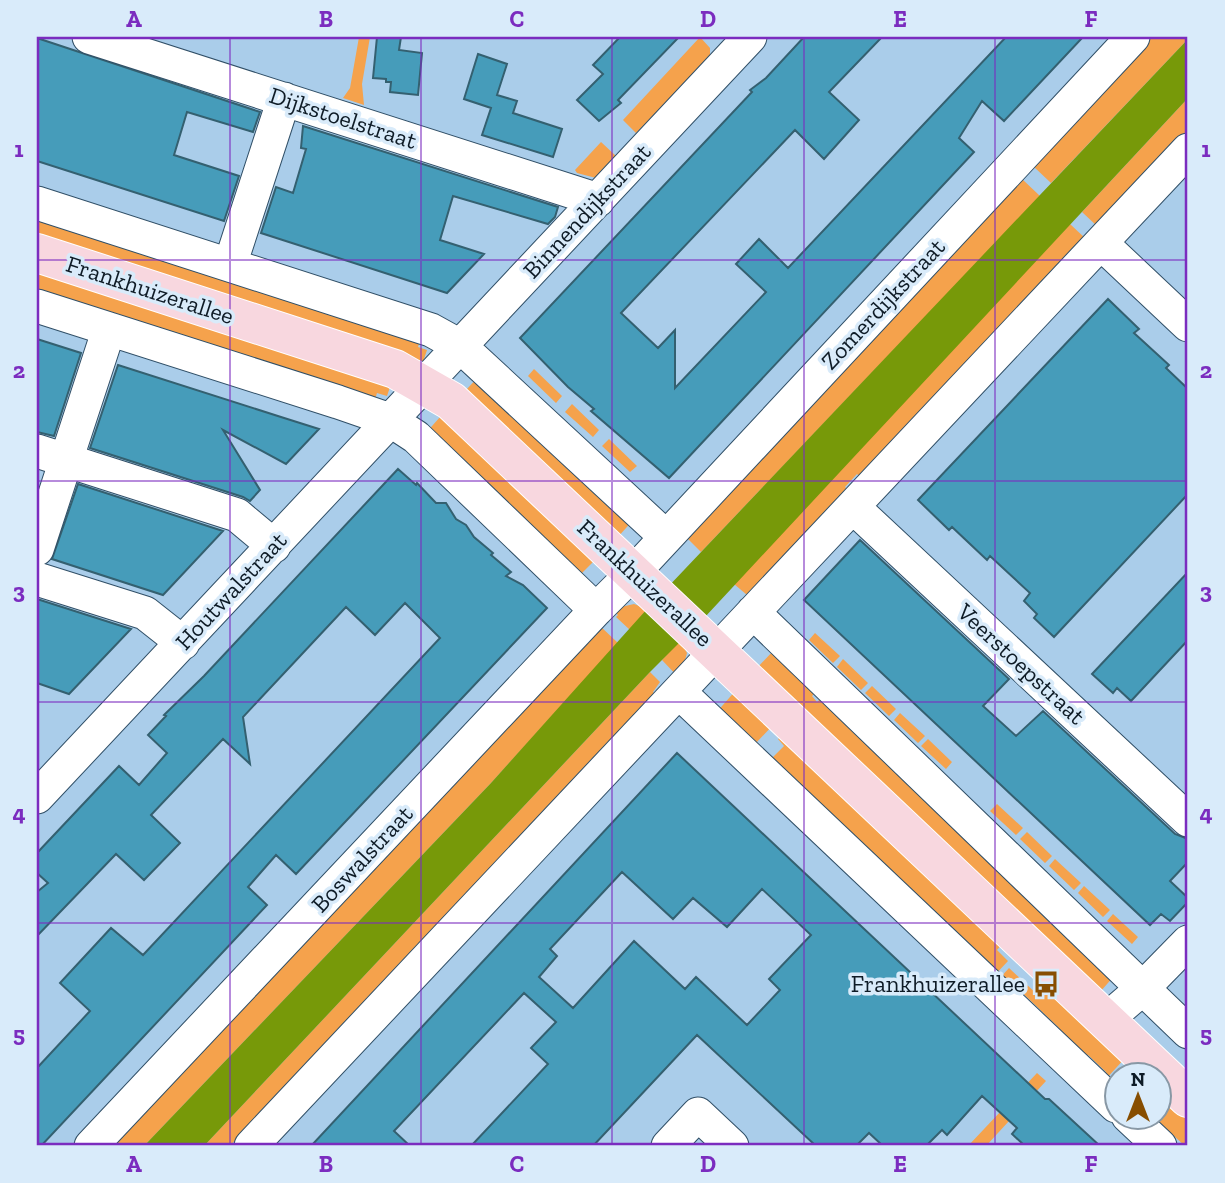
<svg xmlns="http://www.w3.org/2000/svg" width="1225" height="1183" font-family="'Zilla Slab',serif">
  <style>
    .green { fill: #f5a24c }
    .water { fill: #779909 }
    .building { fill: #469cba; stroke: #346070; stroke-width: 2; fill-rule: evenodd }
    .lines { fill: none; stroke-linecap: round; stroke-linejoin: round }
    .minor-casing { stroke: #304f67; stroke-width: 35 }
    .major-casing { stroke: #fff; stroke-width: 40 }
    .minor { stroke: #fff; stroke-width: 33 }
    .major { stroke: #f8d7df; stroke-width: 38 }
    .grid { fill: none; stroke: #7b2cbf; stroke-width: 2; stroke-opacity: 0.55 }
    .labels { text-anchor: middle; stroke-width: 7; stroke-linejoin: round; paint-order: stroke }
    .street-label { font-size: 24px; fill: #0e1b26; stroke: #d9ebfa }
    .poi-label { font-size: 24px; fill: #0e1b26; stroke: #d9ebfa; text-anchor: end }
    .neatline { fill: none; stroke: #7b2cbf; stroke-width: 2.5 }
    .grid-label { font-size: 23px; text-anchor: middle; font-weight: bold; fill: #7b2cbf }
  </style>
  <rect width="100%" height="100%" fill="#aacdea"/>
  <path class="green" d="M 359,37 L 370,37 L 362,84 L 364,105 L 343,98 L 350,88 Z
    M 700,37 L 710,48 L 710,57 L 636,133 L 623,120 Z
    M 1150,37 L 1188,37 L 1188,39 L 1051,183 L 1033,166 L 1034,161 Z
    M 1188,98 L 1188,136 L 1098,227 L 1082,212 Z
    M 601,142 L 616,156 L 596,178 L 577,173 L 575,170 Z
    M 1021,178 L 1040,196 L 701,552 L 683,534 Z
    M 37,211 L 422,335 L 418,347 L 427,350 L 423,362 L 397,351 L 37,239 Z
    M 1070,224 L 1086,239 L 864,481 L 857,474 L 845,487 L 852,494 L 753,600 L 734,584 Z
    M 37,268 L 390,387 L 387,396 L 377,393 L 373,406 L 37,297 Z
    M 534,369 L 562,396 L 556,403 L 528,376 Z
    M 481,374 L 635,518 L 617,538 L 466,390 Z
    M 572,404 L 599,430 L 593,437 L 565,412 Z
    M 440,417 L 597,558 L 578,577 L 425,434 Z
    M 609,439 L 637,466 L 630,472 L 602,446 Z
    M 634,604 L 647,609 L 630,630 L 616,617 L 618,615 L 612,609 Z
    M 599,625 L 618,643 L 491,783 L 144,1146 L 109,1146 Z
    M 815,633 L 840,656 L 833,663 L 809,640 Z
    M 680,640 L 687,653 L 680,679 L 662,660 Z
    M 774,650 L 817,691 L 812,696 L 817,702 L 823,696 L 1115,975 L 1100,992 L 756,669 Z
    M 843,659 L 868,683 L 861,690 L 837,667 Z
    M 650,672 L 660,682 L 653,692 L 661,699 L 236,1140 L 229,1146 L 204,1146 Z
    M 872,686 L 896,709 L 889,716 L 865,693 Z
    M 737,689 L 774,724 L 756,743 L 715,714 Z
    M 900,713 L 925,736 L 918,743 L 894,720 Z
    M 784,733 L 1004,942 L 997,950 L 1008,961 L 994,976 L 988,971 L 992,965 L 772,758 L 784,746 L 778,739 Z
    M 928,739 L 952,762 L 946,769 L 921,746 Z
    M 997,804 L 1023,828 L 1016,835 L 990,811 Z
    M 1027,832 L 1052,856 L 1045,863 L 1020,839 Z
    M 1055,859 L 1081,883 L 1074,890 L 1049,866 Z
    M 1084,886 L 1110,910 L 1103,917 L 1078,893 Z
    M 1113,914 L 1138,937 L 1132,944 L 1107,921 Z
    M 1009,968 L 1040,997 L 1052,985 L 1127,1056 L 1105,1080 L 1101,1078 L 1106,1072 L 1088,1055 L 1083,1060 L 1055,1034 L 1059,1028 L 1008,979 L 1002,984 L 998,980 Z
    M 1037,1073 L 1046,1081 L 986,1146 L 968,1146 Z
    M 1159,1085 L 1188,1113 L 1188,1146 L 1185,1146 L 1153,1117 L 1158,1116 Z"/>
  <path class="water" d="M 1188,39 L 1188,98 L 705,617 L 650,672 L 204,1146 L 144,1146 L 491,783 L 647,609 Z"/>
  <path class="building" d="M 377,37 L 401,37 L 399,50 L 422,53 L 418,95 L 390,92 L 391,82 L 386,82 L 386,79 L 373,78 Z
    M 620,37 L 679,37 L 618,100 L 621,103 L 599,121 L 577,100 L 603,74 L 593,65 Z
    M 804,37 L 882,37 L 829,92 L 859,120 L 824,159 L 795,130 L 621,313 L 658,348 L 675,330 L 675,388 L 766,292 L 736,264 L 759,239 L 788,268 L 1006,37 L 1083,37 L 1004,121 L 982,101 L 959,138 L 974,152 L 669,478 L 591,411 L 594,409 L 568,387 L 520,338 L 752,92 L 750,90 L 766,78 Z
    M 37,38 L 260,112 L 253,132 L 187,112 L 174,155 L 239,176 L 224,221 L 37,161 Z
    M 478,54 L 507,64 L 497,95 L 517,101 L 513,113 L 562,129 L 553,157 L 482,135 L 491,108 L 464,99 Z
    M 303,126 L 558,207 L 555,217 L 548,224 L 453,196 L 440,240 L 484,254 L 447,293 L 261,233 L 276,187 L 293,193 L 306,149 L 301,148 Z
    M 1108,299 L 1139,329 L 1134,333 L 1169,365 L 1166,368 L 1188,389 L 1188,494 L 1054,637 L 1034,618 L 1037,614 L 1024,601 L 1030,593 L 990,556 L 987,560 L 952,527 L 949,530 L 918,500 Z
    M 37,339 L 81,353 L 54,436 L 37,432 Z
    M 118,365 L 281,417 L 319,429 L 286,464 L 223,430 L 260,490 L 250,501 L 243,497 L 90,448 Z
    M 398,469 L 416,485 L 417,483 L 436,503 L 446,503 L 456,519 L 466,525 L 474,537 L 493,553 L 491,555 L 511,572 L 506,576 L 523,585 L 547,608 L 296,874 L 276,855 L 248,887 L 267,905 L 41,1146 L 37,1146 L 37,1068 L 90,1011 L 60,983 L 111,928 L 143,955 L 440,638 L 405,603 L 375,635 L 346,607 L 243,717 L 250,764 L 223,739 L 151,815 L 180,843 L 144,880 L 116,854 L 37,936 L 37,892 L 48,883 L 37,873 L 37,853 L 119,766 L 139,785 L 167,753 L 148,735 L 166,716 L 164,715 L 204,676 Z
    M 78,484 L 223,531 L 163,595 L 52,559 Z
    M 860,540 L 1009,679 L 983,706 L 1016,736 L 1043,711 L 1175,834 L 1188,839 L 1188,862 L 1170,881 L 1188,898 L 1188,902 L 1170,921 L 1161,914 L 1150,925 L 804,600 Z
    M 1188,572 L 1188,640 L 1131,701 L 1117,688 L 1113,693 L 1092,674 Z
    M 37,599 L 131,629 L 69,694 L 37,683 Z
    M 677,753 L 1045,1099 L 1049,1099 L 1100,1146 L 1025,1146 L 1012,1134 L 1017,1128 L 982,1096 L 947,1135 L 942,1130 L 926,1146 L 883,1146 L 869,1133 L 856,1146 L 816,1146 L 697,1035 L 593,1146 L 471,1146 L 548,1064 L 531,1048 L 556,1022 L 524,993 L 394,1131 L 410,1146 L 311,1146 ZM 622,872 L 673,919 L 693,898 L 727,927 L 762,889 L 811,935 L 769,979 L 780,990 L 747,1025 L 696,977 L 685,989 L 634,941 L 573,1008 L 539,977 L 557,956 L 550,949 Z"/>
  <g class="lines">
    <g class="minor-casing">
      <path id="minor" d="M 89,37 L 598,200
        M 37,203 L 431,330 L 460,346 L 666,537
        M 1101,243 L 1188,325
        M 230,265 L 284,99
        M 37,306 L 338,402 L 390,420 L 416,437 L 596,610
        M 37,451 L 237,515 L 274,546
        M 853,507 L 1188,820
        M 37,549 L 109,329
        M 37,579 L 145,613 L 183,643
        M 753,612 L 1188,1032
        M 679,692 L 1116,1106
        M 37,797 L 750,37
        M 1106,1020 L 1142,989 L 1188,942
        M 1128,1116 L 1160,1146
        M 91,1146 L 596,610 L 634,572 L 1133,37
        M 251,1146 L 1188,150
        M 668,1146 L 698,1114 L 732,1146"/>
    </g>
    <g class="major-casing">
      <path id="major" d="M 37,253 L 395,369 L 451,401 L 1188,1098"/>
    </g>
    <use href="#minor" class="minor"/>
    <use href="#major" class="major"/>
  </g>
  <path class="grid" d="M 230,37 L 230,1146M 421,37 L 421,1146M 612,37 L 612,1146M 804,37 L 804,1146M 995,37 L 995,1146M 37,260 L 1188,260M 37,481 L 1188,481M 37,702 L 1188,702M 37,923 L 1188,923"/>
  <defs>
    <g id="bus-bare" transform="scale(2.1)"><path d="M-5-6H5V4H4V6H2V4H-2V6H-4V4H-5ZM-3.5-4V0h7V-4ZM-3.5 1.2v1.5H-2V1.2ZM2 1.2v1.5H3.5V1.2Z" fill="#874e01" stroke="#d9ebfa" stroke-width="2.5" paint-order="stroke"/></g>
  </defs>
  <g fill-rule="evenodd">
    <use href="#bus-bare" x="1046" y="984"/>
  </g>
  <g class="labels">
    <g class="street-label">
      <text transform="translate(343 118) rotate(18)" y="8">Dijkstoelstraat</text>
      <text transform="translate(587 211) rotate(-47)" y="8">Binnendijkstraat</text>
      <text transform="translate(150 290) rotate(18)" y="8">Frankhuizerallee</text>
      <text transform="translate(883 304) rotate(-47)" y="8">Zomerdijkstraat</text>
      <text transform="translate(645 583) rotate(43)" y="8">Frankhuizerallee</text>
      <text transform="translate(231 591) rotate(-47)" y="8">Houtwalstraat</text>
      <text transform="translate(1021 664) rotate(43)" y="8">Veerstoepstraat</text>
      <text transform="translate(362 859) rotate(-47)" y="8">Boswalstraat</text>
    </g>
    <g class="poi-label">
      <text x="1025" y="992">Frankhuizerallee</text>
    </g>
  </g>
  <rect width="1225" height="1183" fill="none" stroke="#d9ebfa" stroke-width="77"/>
  <g transform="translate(1138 1096)"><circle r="33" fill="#d9ebfa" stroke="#8898a5" stroke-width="2"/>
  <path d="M0-5L12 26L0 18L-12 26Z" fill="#874e01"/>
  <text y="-10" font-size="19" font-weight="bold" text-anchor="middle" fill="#0e1b26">N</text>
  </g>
  <rect x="38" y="38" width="1148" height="1106" class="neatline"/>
  <g class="grid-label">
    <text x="134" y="27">A</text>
    <text x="326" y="27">B</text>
    <text x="517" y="27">C</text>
    <text x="708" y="27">D</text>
    <text x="900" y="27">E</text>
    <text x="1091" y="27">F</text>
    <text x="19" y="157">1</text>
    <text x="1206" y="157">1</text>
    <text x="19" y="378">2</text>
    <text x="1206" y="378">2</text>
    <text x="19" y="599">3</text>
    <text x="1206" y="599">3</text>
    <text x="19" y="821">4</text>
    <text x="1206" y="821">4</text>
    <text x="19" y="1042">5</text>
    <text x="1206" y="1042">5</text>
    <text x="134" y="1172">A</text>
    <text x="326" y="1172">B</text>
    <text x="517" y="1172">C</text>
    <text x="708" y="1172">D</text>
    <text x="900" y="1172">E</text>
    <text x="1091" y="1172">F</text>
  </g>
</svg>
